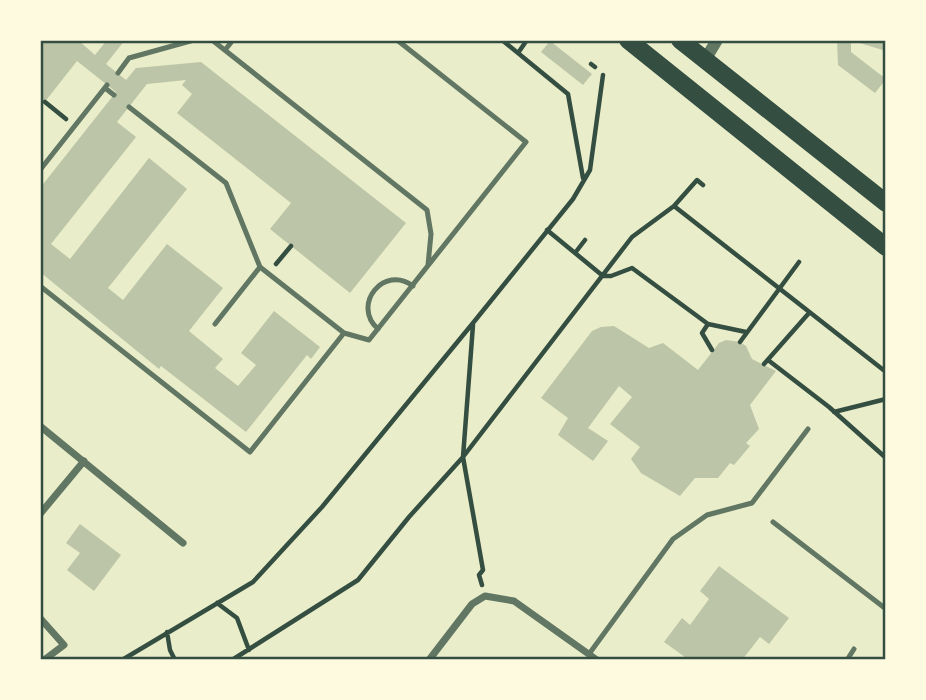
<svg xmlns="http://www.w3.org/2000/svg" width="926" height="700" font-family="'Noto Sans',sans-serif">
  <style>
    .building { fill: #bcc5a7 }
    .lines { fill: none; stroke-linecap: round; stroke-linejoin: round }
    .path { stroke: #344e41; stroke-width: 4.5 }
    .service { stroke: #617663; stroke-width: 5 }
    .minor { stroke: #617663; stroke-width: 7 }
    .tertiary { stroke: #617663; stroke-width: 12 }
    .primary { stroke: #344e41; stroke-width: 18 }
    .neatline { fill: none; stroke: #344e41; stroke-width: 2.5 }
  </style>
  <rect width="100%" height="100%" fill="#e9edc9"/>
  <path class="building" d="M 40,40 L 78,40 L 95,55 L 107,40 L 125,40 L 106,64 L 126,80 L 136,68 L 201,62 L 406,223 L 350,293 L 270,229 L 291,203 L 177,113 L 192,94 L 182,85 L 186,80 L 147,84 L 117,122 L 136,137 L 51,244 L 70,259 L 149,158 L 187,189 L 108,288 L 123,300 L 167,244 L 223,288 L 189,331 L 223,359 L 215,368 L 238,386 L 256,365 L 241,353 L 274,311 L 320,347 L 311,359 L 307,355 L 246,432 L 161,366 L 159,369 L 40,272 L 40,188 L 116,92 L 77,61 L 40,108 Z
    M 837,40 L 851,40 L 851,52 L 886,79 L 875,93 L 838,65 Z
    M 853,40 L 886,40 L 886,51 L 853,41 Z
    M 550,41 L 592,74 L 583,85 L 541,52 Z
    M 614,326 L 649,348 L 663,343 L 698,370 L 719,343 L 726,340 L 740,342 L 746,346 L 752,359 L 776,371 L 750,405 L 759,429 L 746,443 L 750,446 L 734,465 L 730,463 L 718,478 L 695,478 L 680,496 L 641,473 L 631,459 L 640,447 L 610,424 L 632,397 L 619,386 L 588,428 L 608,441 L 593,461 L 558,435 L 568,418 L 541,398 L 592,331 L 601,327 Z
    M 80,524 L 121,555 L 94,591 L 67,570 L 80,553 L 66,543 Z
    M 719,566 L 789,618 L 769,644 L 760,637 L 742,660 L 689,660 L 664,642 L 682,618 L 690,625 L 709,599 L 700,591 Z"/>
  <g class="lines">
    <path class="path" d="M 502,40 L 568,94 L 583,178
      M 518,53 L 527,40
      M 591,64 L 595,67
      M 45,102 L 66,119
      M 674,206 L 886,372
      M 547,230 L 603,276 L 611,276 L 632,268 L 708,324 L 746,332
      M 575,253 L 585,240
      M 276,264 L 291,246
      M 708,324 L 702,333 L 712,350
      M 473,325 L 463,457 L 483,570 L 479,575 L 482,585
      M 740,342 L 799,262
      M 768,360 L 829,407 L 886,458
      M 764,364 L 809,313
      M 834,412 L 886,399
      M 217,603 L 237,618 L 249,650
      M 167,632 L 170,650 L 175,660
      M 122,660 L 253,582 L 322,507 L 473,323 L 573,199 L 590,170 L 603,75
      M 232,660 L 358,580 L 409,517 L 463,457 L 632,237 L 674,206 L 697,180 L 703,185"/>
    <path class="service" d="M 212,40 L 427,210 L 431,234 L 428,265
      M 225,50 L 233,40
      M 118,73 L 129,58 L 194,40
      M 105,88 L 114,95
      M 129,107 L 226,183 L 260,267
      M 40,170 L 107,85
      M 40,286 L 250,452 L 344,333 L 260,267 L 215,324
      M 378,329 C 351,305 384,264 413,286
      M 344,333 L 369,340 L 526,142 L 397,40
      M 773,522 L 886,609
      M 589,654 L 673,539 L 707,515 L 752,503 L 808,429
      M 847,660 L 854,649"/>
    <path class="minor" d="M 40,426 L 183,543
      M 40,514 L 84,461
      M 40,618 L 64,645 L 44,660
      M 429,660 L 472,604 L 485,596 L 514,601 L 597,660"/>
    <path class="tertiary" d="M 705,60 L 717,40"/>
    <path class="primary" d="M 628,40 L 886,247
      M 680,40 L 886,203"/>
  </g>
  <rect width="926" height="700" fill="none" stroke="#fefae0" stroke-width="84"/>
  <rect x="42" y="42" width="842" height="616" class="neatline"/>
</svg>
